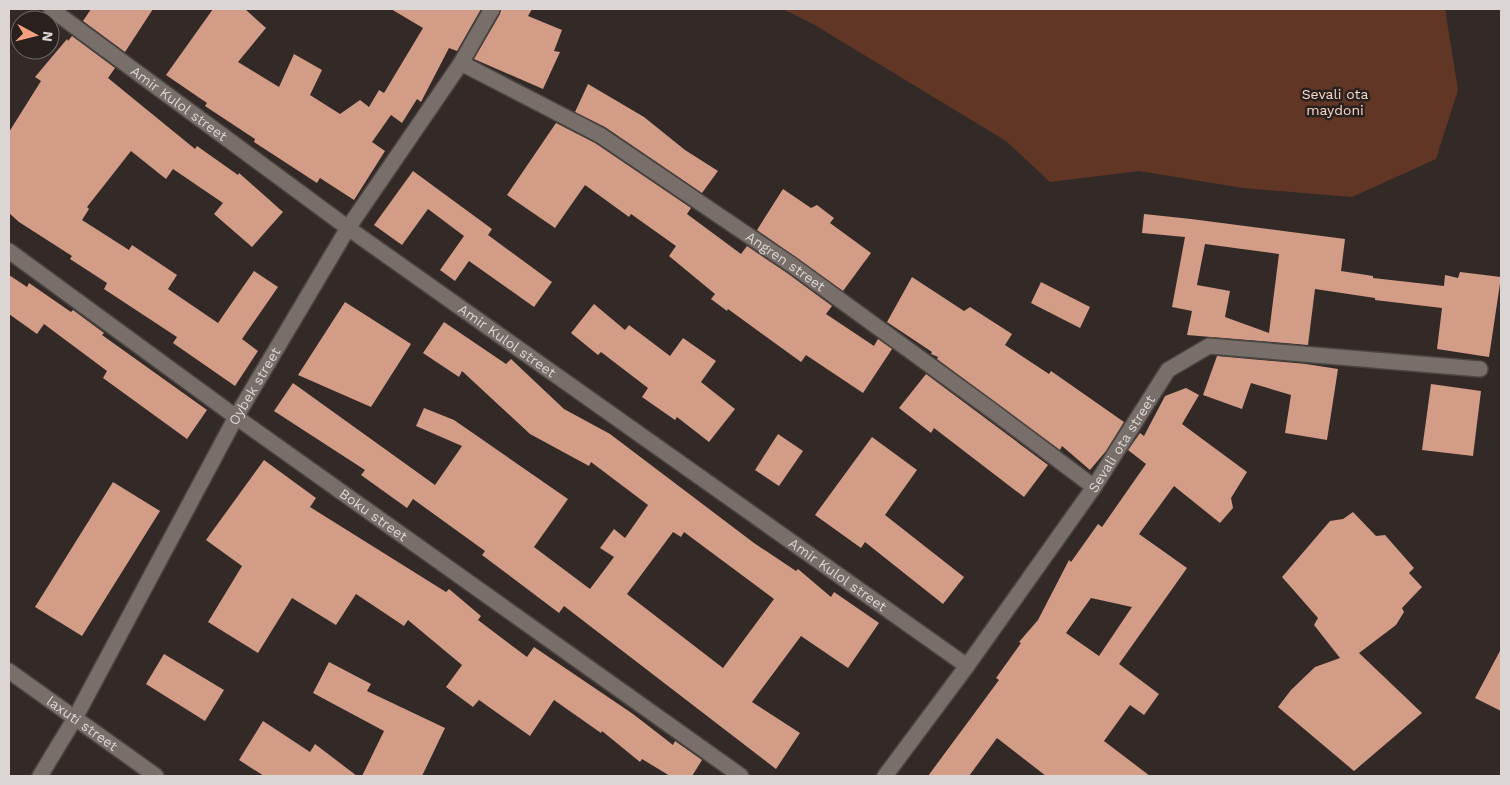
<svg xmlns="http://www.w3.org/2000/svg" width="1510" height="785" font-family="'Work Sans',sans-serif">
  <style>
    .green { fill: #613625 }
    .building { fill: #d29c87; fill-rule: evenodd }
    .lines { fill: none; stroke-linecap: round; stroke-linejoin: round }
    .minor-casing { stroke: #4c4643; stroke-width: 18 }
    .minor { stroke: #786e6a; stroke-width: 15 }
    .labels { text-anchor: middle; stroke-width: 5; stroke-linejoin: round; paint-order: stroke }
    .park-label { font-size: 14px; fill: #f8d7cb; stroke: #29211e }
    .street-label { font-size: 14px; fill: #dbd6d4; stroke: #29211e }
  </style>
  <rect width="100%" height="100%" fill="#332a27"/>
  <path class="green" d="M 783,9 L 1445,9 L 1458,90 L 1436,159 L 1352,197 L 1243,188 L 1139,171 L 1050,182 L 1006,141 L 813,24 Z"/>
  <path class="building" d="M 91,9 L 153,9 L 125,52 L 83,21 Z
    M 213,9 L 245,9 L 266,28 L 238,62 L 279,87 L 294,54 L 322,70 L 310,95 L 340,114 L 360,100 L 369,107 L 379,90 L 384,93 L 423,28 L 391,9 L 481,9 L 457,51 L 449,48 L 421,102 L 417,99 L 402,123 L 391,115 L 372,142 L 385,151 L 354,200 L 320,178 L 317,183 L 254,142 L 255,139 L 205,106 L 207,103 L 166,75 Z
    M 501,9 L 532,9 L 528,16 L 562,30 L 554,51 L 560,52 L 543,89 L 474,59 L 500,14 Z
    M 72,36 L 115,68 L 108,78 L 195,149 L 197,146 L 238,175 L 239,173 L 283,212 L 252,247 L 214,214 L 223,203 L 173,169 L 166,179 L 131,151 L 87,207 L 89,209 L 82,220 L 129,250 L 132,245 L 177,275 L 168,289 L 218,323 L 254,271 L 278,287 L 242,339 L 258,351 L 235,386 L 173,343 L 177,337 L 104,289 L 107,283 L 70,259 L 72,256 L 19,222 L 9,213 L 9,132 L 41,81 L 35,77 L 67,39 L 68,41 Z
    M 588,84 L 644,117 L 685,150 L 718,171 L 702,193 L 605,127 L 575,112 Z
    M 556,123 L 595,143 L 691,208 L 687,214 L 741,254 L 747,246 L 787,273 L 832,306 L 826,314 L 874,346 L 878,339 L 892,349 L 863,393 L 806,355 L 801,362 L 728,309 L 727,311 L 711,299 L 715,294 L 669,256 L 676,246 L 631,214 L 629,217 L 585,185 L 555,228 L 507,195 Z
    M 413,171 L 492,229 L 488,235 L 552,282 L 534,307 L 469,261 L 455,281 L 440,270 L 464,236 L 428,209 L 402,245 L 374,225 Z
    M 783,189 L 811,208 L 817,205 L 834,218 L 830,223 L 871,253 L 843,291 L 757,230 Z
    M 1144,214 L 1191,219 L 1345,239 L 1341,271 L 1373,276 L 1373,278 L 1444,286 L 1445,275 L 1458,278 L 1460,272 L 1501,277 L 1489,357 L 1437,349 L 1442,308 L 1375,300 L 1375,298 L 1315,289 L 1308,345 L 1187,335 L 1192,311 L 1172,307 L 1185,237 L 1142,233 ZM 1205,244 L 1279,254 L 1269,333 L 1225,317 L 1230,291 L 1197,285 Z
    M 9,275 L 27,287 L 29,283 L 71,312 L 73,310 L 104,333 L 102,335 L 207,410 L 187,439 L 103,378 L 107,371 L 44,324 L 37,334 L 9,314 Z
    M 912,277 L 964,311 L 970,307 L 1012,334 L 1005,345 L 1049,374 L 1051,371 L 1124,422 L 1106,451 L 1090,470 L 1062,446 L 1060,450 L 937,359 L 938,357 L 931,354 L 932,352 L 887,322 Z
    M 1041,282 L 1090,307 L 1080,328 L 1031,303 Z
    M 345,302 L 411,344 L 371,407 L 298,375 Z
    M 594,304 L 625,330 L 629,325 L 670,356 L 683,338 L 716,361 L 701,382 L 735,409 L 709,442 L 677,417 L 675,420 L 642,397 L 648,388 L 601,352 L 598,355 L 571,333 Z
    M 444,322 L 506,364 L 511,359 L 564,409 L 610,434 L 754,543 L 796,571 L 798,569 L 831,597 L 834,592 L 879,623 L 848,668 L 801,636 L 752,702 L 800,733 L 776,769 L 564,606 L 559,613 L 482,555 L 485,551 L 413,499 L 407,508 L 361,475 L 365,470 L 274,411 L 293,383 L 435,485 L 462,446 L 416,426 L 424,408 L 454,420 L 568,499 L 534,547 L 590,589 L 614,557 L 600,548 L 614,529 L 625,538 L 648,505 L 591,462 L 589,466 L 530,434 L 462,371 L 459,377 L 423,353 ZM 673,532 L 681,537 L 684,532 L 774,599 L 723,668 L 627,594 Z
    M 1217,356 L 1306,364 L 1338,369 L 1327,440 L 1285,433 L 1291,395 L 1251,383 L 1242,409 L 1203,395 Z
    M 926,374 L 1048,465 L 1024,497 L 934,428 L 931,433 L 899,408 Z
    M 1431,384 L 1481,391 L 1473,456 L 1422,450 Z
    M 1186,388 L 1199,395 L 1182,424 L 1247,472 L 1231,498 L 1233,508 L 1220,523 L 1174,486 L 1139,534 L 1187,568 L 1119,664 L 1159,694 L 1144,715 L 1130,705 L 1104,741 L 1150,776 L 1046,776 L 997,738 L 969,776 L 928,776 L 999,680 L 996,678 L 1021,643 L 1019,642 L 1038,620 L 1069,560 L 1071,562 L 1098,524 L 1102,527 L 1146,464 L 1128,450 L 1140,433 L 1144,436 L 1165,396 ZM 1091,598 L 1132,607 L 1099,656 L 1066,633 Z
    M 778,434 L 803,451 L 779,486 L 755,470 Z
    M 872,437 L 917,470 L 885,515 L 964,577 L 943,604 L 865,542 L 861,548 L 815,515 Z
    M 264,460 L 316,498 L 310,507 L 446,592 L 449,589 L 481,616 L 478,620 L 527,657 L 534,647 L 633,714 L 673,745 L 675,741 L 702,760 L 692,776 L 670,776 L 642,759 L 640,762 L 602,731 L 601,733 L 554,700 L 530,736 L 479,700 L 473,707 L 446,687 L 462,665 L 408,620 L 404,626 L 356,594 L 336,625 L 292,598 L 258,653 L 208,622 L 242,566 L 206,540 Z
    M 113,482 L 160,511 L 82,636 L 35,607 Z
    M 1353,512 L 1376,536 L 1385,535 L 1414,568 L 1409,573 L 1422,587 L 1402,608 L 1404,612 L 1396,625 L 1359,653 L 1422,713 L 1354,771 L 1278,707 L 1291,690 L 1315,667 L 1340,658 L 1314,625 L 1318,618 L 1282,577 L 1330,521 L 1343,519 Z
    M 1501,649 L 1501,711 L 1475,698 Z
    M 164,654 L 224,690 L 205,721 L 146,684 Z
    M 329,662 L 371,684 L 367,691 L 445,728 L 422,776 L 362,776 L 384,731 L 313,693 Z
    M 263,721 L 310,752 L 315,744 L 357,776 L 264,776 L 239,760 Z"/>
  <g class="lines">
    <g class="minor-casing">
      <g id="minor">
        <path id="s1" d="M 51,9 L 348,228 L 967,666"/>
        <path id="s2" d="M 461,63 L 600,135 L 792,265 L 990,409 L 1094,487"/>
        <path id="s3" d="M 9,251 L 236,417 L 741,776"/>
        <path id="s4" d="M 9,671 L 156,776"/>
        <path id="s5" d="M 40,776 L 75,718 L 236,417 L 348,228 L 461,63 L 492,9"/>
        <path id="s6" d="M 885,776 L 967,666 L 1094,487 L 1168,370 L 1209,346 L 1480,369"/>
      </g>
    </g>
    <use href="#minor" class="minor"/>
  </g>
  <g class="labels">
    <g class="park-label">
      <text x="1335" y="99">Sevali ota<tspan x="1335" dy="16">maydoni</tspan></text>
    </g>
    <g class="street-label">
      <text dy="5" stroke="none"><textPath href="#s1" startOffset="159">Amir Kulol street</textPath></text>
      <text dy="5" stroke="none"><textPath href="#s2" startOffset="381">Angren street</textPath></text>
      <text dy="5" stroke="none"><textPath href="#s1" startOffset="564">Amir Kulol street</textPath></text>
      <text dy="5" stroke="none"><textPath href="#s5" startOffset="445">Oybek street</textPath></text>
      <text dy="5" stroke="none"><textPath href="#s6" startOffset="408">Sevali ota street</textPath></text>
      <text dy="5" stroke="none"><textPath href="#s3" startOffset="450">Boku street</textPath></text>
      <text dy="5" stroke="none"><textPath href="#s1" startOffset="969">Amir Kulol street</textPath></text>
      <text dy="5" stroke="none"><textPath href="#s4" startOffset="90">laxuti street</textPath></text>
    </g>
  </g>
  <rect width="1510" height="785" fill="none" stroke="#dbd6d4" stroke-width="20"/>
  <g transform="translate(35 35) rotate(97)"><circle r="24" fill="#29211e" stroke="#706967"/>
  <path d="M0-4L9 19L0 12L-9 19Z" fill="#f2a080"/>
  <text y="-8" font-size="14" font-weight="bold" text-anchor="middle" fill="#dbd6d4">N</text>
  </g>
</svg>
